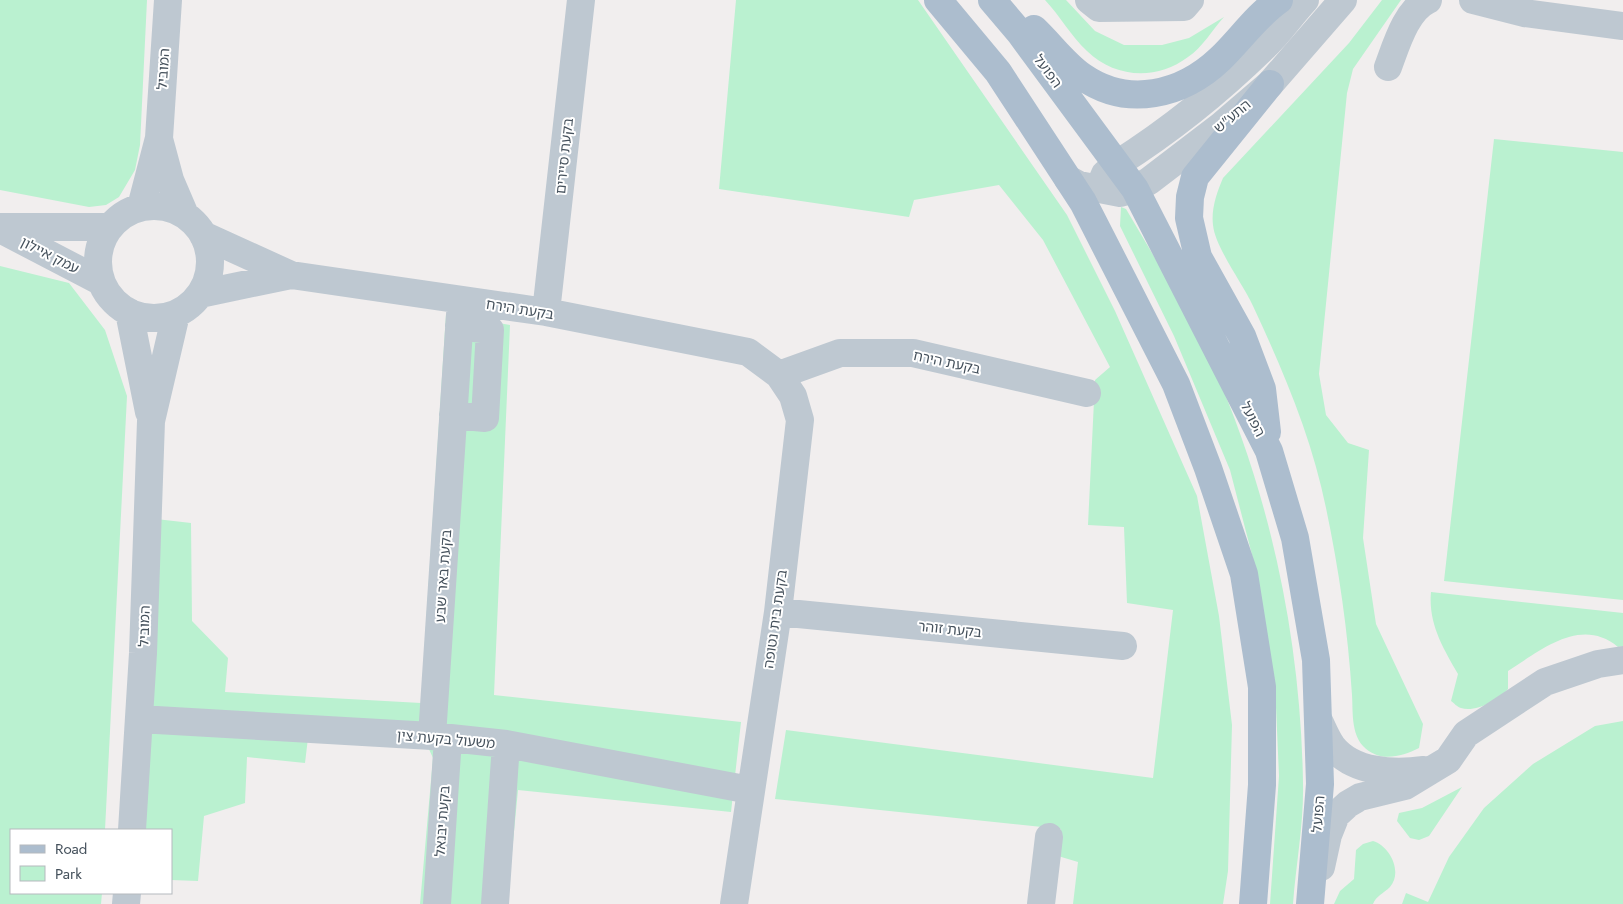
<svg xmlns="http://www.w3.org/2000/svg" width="1623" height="904" font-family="Jost,'Noto Sans Hebrew',sans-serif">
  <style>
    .green { fill: #baf1d0 }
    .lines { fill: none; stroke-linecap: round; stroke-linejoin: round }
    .minor { stroke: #bec8d1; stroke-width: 28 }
    .major { stroke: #acbdce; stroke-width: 28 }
    .labels { text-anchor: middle; stroke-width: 4; stroke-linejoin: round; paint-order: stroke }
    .street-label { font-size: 14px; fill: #45515c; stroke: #fff }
  </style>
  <rect width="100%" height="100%" fill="#f1eeee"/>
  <path class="green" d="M 0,0 L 147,0 L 140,145 L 135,170 L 119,197 L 106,205 L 89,207 L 0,190 Z
    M 736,0 L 918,0 L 1067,215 L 1115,311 L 1197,496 L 1219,616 L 1232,725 L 1228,871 L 1223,904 L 1073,904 L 1078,862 L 1058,856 L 1061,829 L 775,799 L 786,730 L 1153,778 L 1173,610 L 1127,603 L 1124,527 L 1088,525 L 1095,380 L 1110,367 L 1043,240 L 999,185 L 914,200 L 909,217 L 719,189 Z
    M 1045,0 L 1066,0 L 1095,31 L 1124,45 L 1162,45 L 1189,38 L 1224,17 C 1213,29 1202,48 1188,57 C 1156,81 1115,78 1087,51 C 1071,36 1060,16 1045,0 Z
    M 1382,0 L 1401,0 L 1353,69 L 1347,93 L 1319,374 L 1326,415 L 1348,443 L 1369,450 L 1363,538 L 1376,624 L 1423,724 L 1419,748 C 1401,757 1379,763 1363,746 C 1351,733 1353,711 1352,695 C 1348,632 1339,570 1326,508 C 1312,438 1283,370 1253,306 C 1243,284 1215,247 1213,225 C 1211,209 1217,192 1223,178 L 1349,43 Z
    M 1494,139 L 1623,152 L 1623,600 L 1444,581 Z
    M 1121,207 L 1126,209 C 1157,262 1189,313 1214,368 C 1271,498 1301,642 1303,783 C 1304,823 1296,864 1293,904 L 1270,904 L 1279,776 L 1275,684 L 1257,574 L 1230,470 L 1174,336 L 1120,226 Z
    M 0,266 L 69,283 L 105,330 L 127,396 L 105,830 L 11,830 L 11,893 L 102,893 L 101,904 L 0,904 Z
    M 446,314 L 510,325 L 494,695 L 741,722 L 731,812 L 518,790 L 507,904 L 420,904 L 433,758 L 428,747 L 308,738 L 305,763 L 247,757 L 245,803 L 204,816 L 198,881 L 171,880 L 171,830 L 137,830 L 156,519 L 191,523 L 192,621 L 228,658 L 225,692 L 421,703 Z
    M 1431,592 L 1623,613 L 1623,646 L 1618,647 C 1581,616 1541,650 1508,671 L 1508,689 C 1499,700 1475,713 1461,708 C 1457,707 1454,703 1451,701 L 1458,674 C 1443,648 1428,623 1431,592 Z
    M 1623,721 L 1623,904 L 1402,904 L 1406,893 L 1428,902 L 1449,857 L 1484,808 L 1533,764 L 1595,726 Z
    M 1462,787 L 1429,836 L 1419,840 L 1410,838 L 1397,821 L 1399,813 L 1422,808 Z
    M 1373,841 C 1390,846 1403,872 1390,887 C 1384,893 1376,896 1373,904 L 1334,904 L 1340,891 L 1354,879 L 1356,850 L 1363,844 Z"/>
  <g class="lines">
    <path class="minor" d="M 1089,0 L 1099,8 L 1184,7 L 1190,0
      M 1473,0 L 1524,13 L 1623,26
      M 1388,67 C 1396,46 1406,10 1428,0
      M 159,139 L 170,180 L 185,215
      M 1068,179 L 1079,185 L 1120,193 L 1135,189 L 1149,181 L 1221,126 L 1270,84 L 1343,0
      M 1102,181 L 1105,174 L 1117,164 C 1169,131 1220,90 1264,47 C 1279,33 1291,15 1305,0
      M98 262a56 56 0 1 1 112 0a56 56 0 1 1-112 0Z
      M 141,207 L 159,138 L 168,0
      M 0,227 L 110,227
      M 0,229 L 100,281
      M 203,235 L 291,275 L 546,312 L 748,352 L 779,375 L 793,396 L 800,420 L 778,612 L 734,904
      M 200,294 L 291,275
      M 129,312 L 149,412
      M 546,312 L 581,0
      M 779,375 L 840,353 L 913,353 L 1087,393
      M 453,415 L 485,418 L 490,330 L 459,326
      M 778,612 L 1123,646
      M 139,719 L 432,736 L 506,744 L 750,790
      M 1319,721 C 1323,729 1327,739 1332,746 C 1353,773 1394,774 1424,770
      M 432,736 L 461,300
      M 132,830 L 143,653 L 151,421 L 176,314
      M 1321,867 L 1328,835 L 1336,815 L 1348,804 L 1360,797 L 1405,786 L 1433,769 L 1448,760 L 1466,734 L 1545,682 L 1598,664 L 1623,660
      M 126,904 L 127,893
      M 437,904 L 448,738
      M 495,904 L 506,744
      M 1041,904 L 1049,837"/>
    <path class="major" d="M 938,0 L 998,72 L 1083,202 L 1176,384 L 1208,468 L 1244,574 L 1262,687 L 1262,785 L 1253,904
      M 992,0 L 1020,33 L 1135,189 L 1269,451 L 1295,538 L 1316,660 L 1320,784 L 1310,904
      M 1034,29 C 1050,44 1065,65 1083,77 C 1128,108 1182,95 1220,59 C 1240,40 1256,16 1279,0
      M 1267,432 L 1262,389 L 1242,336 L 1198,257 L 1189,218 L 1190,197 L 1195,177 L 1270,84"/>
  </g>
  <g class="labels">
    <g class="street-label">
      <text transform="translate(163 69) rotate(-86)" y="5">המוביל</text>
      <text transform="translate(1048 71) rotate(54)" y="5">הפועל</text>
      <text transform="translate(1232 116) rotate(-40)" y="5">התע"ש</text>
      <text transform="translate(564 156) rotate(-84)" y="5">בקעת סיירים</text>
      <text transform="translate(50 255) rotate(27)" y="5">עמק איילון</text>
      <text transform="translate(520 309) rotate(9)" y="5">בקעת הירח</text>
      <text transform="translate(947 362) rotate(12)" y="5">בקעת הירח</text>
      <text transform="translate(1253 419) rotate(63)" y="5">הפועל</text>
      <text transform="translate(443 576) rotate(-86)" y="5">בקעת באר שבע</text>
      <text transform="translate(775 619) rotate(-82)" y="5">בקעת בית נטופה</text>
      <text transform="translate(144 626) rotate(-88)" y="5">המוביל</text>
      <text transform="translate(950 629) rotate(6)" y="5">בקעת זוהר</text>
      <text transform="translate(446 739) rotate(5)" y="5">משעול בקעת צין</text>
      <text transform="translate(1318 814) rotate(-85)" y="5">הפועל</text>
      <text transform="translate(442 821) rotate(-86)" y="5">בקעת יבנאל</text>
    </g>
  </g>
  <rect x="10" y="829" width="162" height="65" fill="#ffffff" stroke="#b5b9be"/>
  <rect x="20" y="845" width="25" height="8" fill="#acbdce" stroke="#b5b9be"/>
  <text x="55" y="854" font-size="15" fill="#45515c">Road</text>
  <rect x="20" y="866" width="25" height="15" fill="#baf1d0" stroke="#b5b9be"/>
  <text x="55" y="879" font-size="15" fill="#45515c">Park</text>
</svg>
